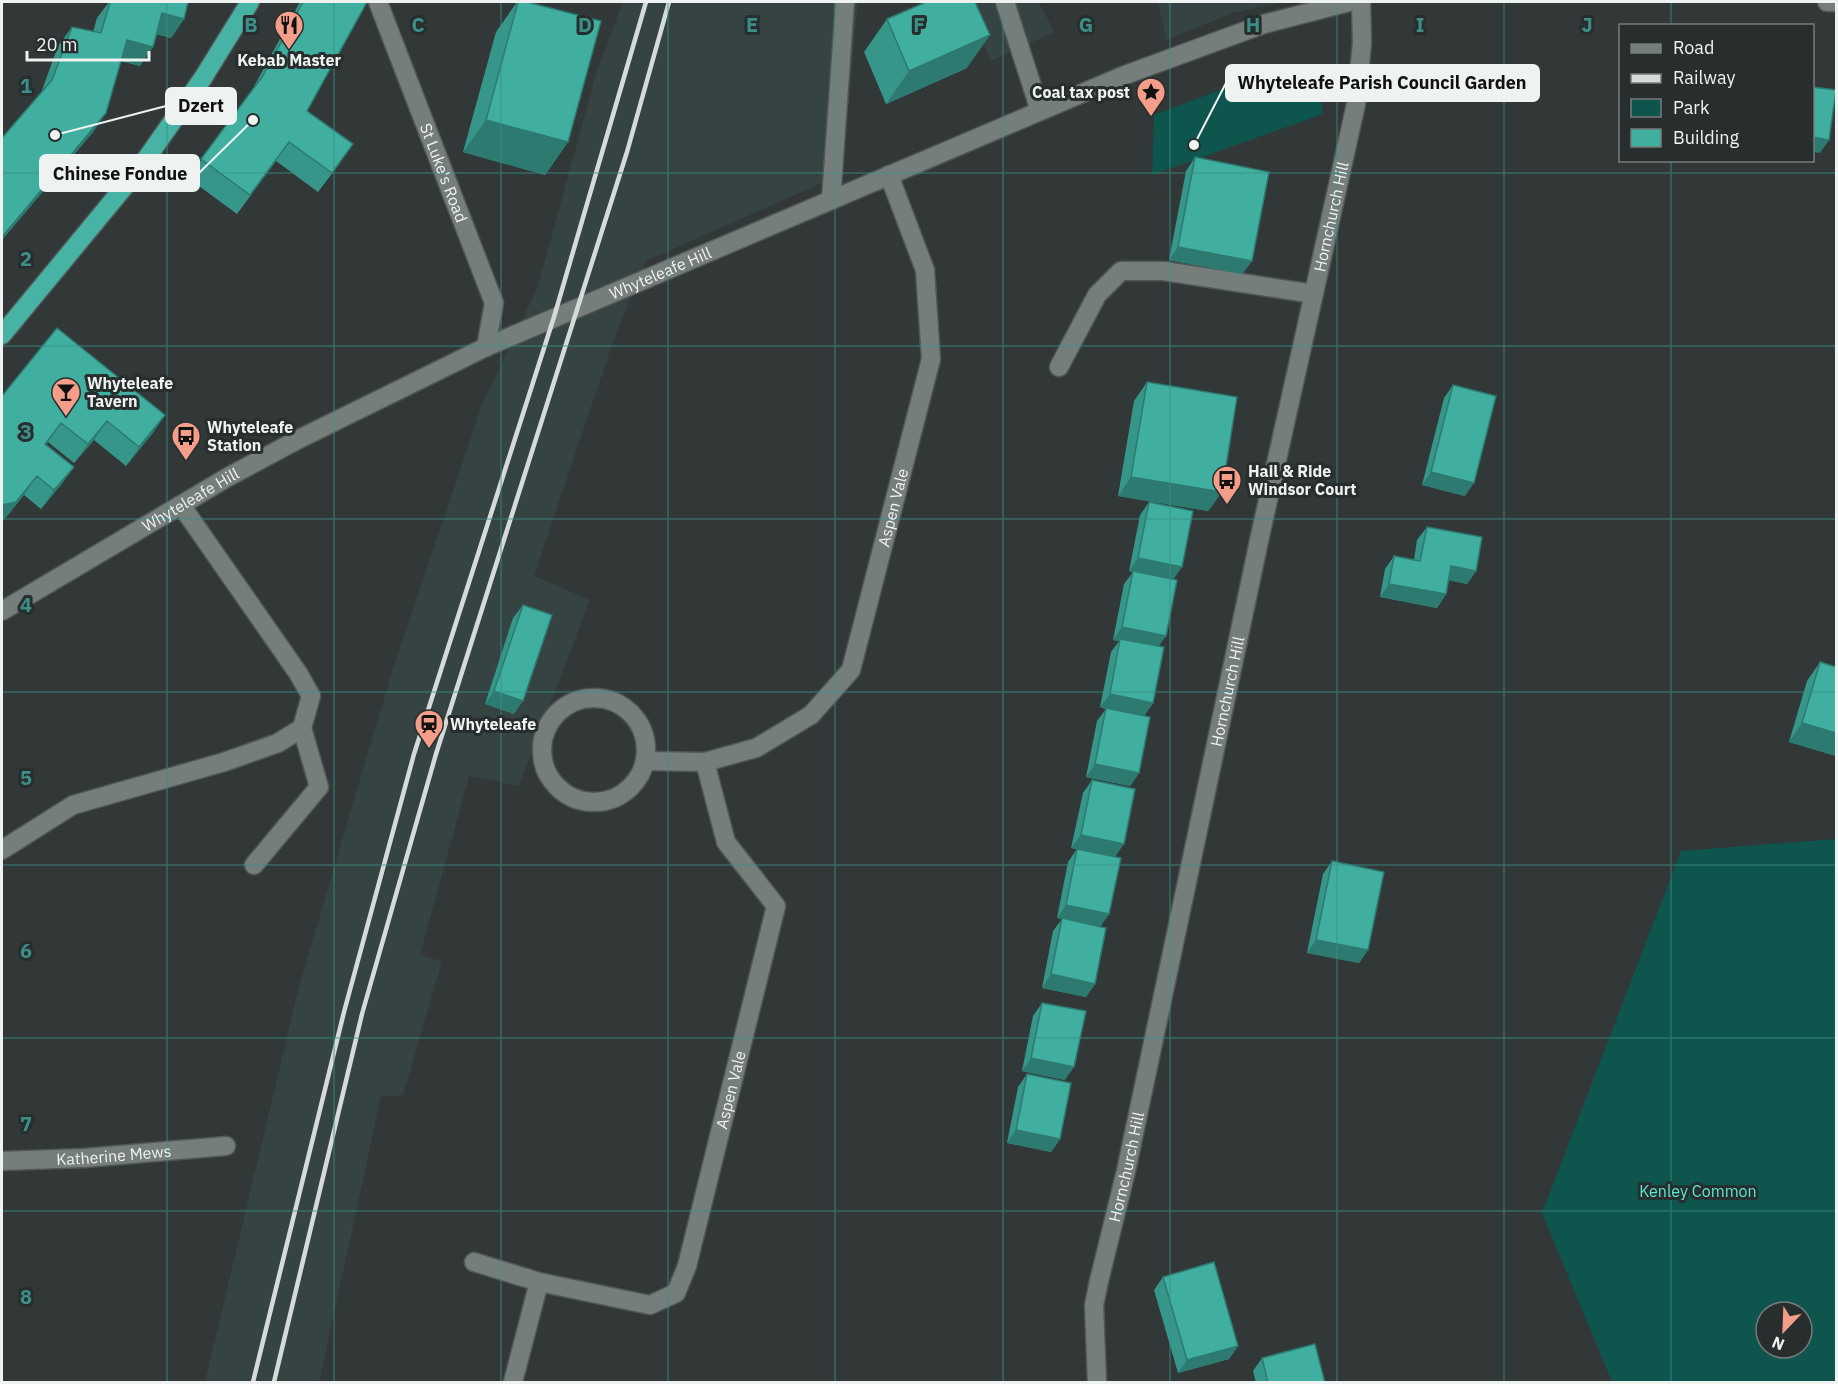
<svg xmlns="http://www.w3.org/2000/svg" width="1838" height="1384" font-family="'IBM Plex Sans',sans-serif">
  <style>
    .built { fill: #354442 }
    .green { fill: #0e554d; fill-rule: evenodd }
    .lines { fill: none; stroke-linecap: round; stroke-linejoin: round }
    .minor-casing { stroke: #505755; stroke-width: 21 }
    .highway-casing { stroke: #505755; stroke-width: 21 }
    .minor { stroke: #767e7c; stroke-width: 18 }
    .highway { stroke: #47b3a5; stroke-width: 18 }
    .rail { stroke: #d6dbda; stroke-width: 4.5 }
    .wall { fill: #37968a }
    .shaded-wall { fill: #2d7a70 }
    .building { fill: #40afa0; stroke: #2d7a70; stroke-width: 1.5 }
    .grid { fill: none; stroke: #3c8f88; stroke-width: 1.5; stroke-opacity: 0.55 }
    .labels { text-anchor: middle; stroke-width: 6; stroke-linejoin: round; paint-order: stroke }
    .poi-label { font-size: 16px; font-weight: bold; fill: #eef2f1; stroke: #272e2d; text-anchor: start }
    .street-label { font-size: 16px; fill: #eef2f1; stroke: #272e2d }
    .park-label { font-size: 16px; fill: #58e8d6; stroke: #272e2d }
    .grid-label { font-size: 20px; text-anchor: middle; font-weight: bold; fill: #3c8f88; stroke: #272e2d; stroke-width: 6; stroke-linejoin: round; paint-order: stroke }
    .leader { fill: none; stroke: #eef2f1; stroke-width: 2 }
    .callout-dot { fill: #eef2f1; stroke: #272e2d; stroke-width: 2 }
    .callout { fill: #eef2f1; stroke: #eef2f1; stroke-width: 2 }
    .callout-label { font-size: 18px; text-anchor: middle; font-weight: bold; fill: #111 }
  </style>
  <rect width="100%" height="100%" fill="#313837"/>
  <path class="built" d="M 623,2 L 858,2 L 842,174 L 646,261 L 614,339 L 534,576 L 590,600 L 519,786 L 469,776 L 420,955 L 442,961 L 403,1095 L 381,1097 L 319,1382 L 205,1382 L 299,987 L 366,759 L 393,669 L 481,407 L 538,286 L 596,74 Z
    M 966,2 L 1038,2 L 1055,32 L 991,61 Z
    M 1158,2 L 1284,2 L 1232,13 L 1166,40 Z"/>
  <path class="green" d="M 1249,79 L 1319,83 L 1323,114 L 1152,175 L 1154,115 Z
    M 1836,839 L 1836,1382 L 1612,1382 L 1542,1213 L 1681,851 ZM 1766,1312 L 1802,1312 L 1802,1348 L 1766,1348 Z"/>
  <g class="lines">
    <g class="minor-casing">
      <g id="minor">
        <path id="s1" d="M 378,2 L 494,303 L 486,347"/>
        <path d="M 1005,2 L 1040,111"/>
        <path d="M 1827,2 L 1836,2"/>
        <path d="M 831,200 L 845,2"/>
        <path d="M 1059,367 L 1097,295 L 1121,271 L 1164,271 L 1314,294"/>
        <path id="s2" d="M 2,611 L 228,477 L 299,439 L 486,347 L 1125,75 L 1264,24 L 1349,2"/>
        <circle cx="594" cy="750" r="52"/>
        <path id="s3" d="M 646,761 L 705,762 L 756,748 L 811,715 L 851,670 L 931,359 L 925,270 L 889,175"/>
        <path d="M 2,850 L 73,805 L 224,762 L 278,743 L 302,728 L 311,696 L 298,673 L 181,505"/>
        <path d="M 254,865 L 319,787 L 302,728"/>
        <path id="s4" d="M 2,1161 L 84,1158 L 226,1146"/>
        <path d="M 474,1262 L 539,1282"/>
        <path id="s5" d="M 513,1382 L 539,1282 L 650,1305 L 676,1293 L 687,1266 L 776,906 L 726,842 L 705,762"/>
        <path id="s6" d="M 1097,1382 L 1094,1305 L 1099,1281 L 1126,1171 L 1260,536 L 1356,104 L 1362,43 L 1361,2"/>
      </g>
    </g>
    <g class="highway-casing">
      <path id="highway" d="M 2,335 L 139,169 L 203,78 L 250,2"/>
    </g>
    <use href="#minor" class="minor"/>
    <use href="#highway" class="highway"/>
    <path class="rail" d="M 253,1382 L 344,1012 L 414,754 L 554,317 L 646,2
      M 274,1382 L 362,1014 L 436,754 L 627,152 L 669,2"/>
  </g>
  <path class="wall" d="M 109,2 L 190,2 L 187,5 L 184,19 L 171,38 L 156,34 L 140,66 L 121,61 L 106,113 L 93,132 L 2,240 L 2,138 L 41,93 L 58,46 L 72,27 L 93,32 L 97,18 Z
    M 300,2 L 367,2 L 307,111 L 340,163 L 318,192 L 276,161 L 237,214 L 188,178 L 251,92 Z
    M 517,2 L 527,2 L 568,142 L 545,175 L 463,152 L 496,32 Z
    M 887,19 L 967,68 L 886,104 L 864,52 Z
    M 1195,157 L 1252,261 L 1242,274 L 1169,260 L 1186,171 Z
    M 1147,382 L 1222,492 L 1208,511 L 1118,496 L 1134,401 Z
    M 1453,385 L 1465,496 L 1422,485 L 1444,398 Z
    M 2,396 L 165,415 L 152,434 L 126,466 L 94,440 L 74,463 L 48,442 L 46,445 L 74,467 L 60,486 L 41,509 L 24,495 L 3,521 L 2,521 Z
    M 1149,502 L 1173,579 L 1159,646 L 1153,703 L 1144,716 L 1139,773 L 1130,786 L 1086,777 L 1097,721 L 1106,709 L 1100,707 L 1111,652 L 1119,641 L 1113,640 L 1124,584 L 1133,572 L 1129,571 L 1140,515 Z
    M 1427,527 L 1476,571 L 1467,584 L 1449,580 L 1446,594 L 1437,608 L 1380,597 L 1385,569 L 1394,556 L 1414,560 L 1417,540 Z
    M 523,605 L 514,714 L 485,704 L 513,618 Z
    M 1820,662 L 1836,667 L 1836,756 L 1789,742 L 1807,681 Z
    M 1092,780 L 1115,857 L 1109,914 L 1100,926 L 1095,984 L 1086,997 L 1042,988 L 1053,931 L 1062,919 L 1057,918 L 1068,862 L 1077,849 L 1071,848 L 1083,793 Z
    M 1332,861 L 1368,950 L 1359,963 L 1307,953 L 1323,874 Z
    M 1042,1003 L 1065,1080 L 1022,1071 L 1033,1016 Z
    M 1027,1074 L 1060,1139 L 1051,1152 L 1007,1143 L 1018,1087 Z
    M 1163,1277 L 1238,1346 L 1229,1359 L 1178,1373 L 1154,1290 Z
    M 1262,1358 L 1325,1383 L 1256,1383 L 1253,1371 Z"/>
  <path class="shaded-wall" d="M 162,13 L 184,19 L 171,38 L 149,32 Z
    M 990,35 L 967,68 L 886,104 L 909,71 Z
    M 127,40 L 153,47 L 140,66 L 114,59 Z
    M 106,113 L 93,132 L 2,240 L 2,237 Z
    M 486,120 L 568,142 L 545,175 L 463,152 Z
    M 1812,137 L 1829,140 L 1820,153 L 1812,152 Z
    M 1178,247 L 1252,261 L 1242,274 L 1169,260 Z
    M 165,415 L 152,434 L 126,466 L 139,447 Z
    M 107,421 L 94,440 L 74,463 L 88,444 Z
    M 61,423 L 48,442 L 32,463 L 45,444 Z
    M 74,467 L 60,486 L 41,509 L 54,490 Z
    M 1431,472 L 1474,483 L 1465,496 L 1422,485 Z
    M 37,476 L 24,495 L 3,521 L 2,521 L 2,505 Z
    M 1131,477 L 1222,492 L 1208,511 L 1118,496 Z
    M 1138,558 L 1182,567 L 1173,580 L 1129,571 Z
    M 1451,566 L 1476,571 L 1467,584 L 1442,579 Z
    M 1389,584 L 1446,594 L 1437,608 L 1380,597 Z
    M 1122,627 L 1166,636 L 1157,649 L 1120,639 L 1119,641 L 1113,640 Z
    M 494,691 L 523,701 L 514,714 L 485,704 Z
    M 1110,694 L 1153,703 L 1144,716 L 1100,707 Z
    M 1802,723 L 1836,733 L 1836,756 L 1789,742 Z
    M 1095,764 L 1139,773 L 1130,786 L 1086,777 Z
    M 1081,835 L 1124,844 L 1115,857 L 1071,848 Z
    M 1066,905 L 1109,914 L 1100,927 L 1057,918 Z
    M 1316,940 L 1368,950 L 1359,963 L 1307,953 Z
    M 1051,974 L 1095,984 L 1086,997 L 1042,988 Z
    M 1031,1058 L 1074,1067 L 1065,1080 L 1022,1071 Z
    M 1016,1130 L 1060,1139 L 1051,1152 L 1007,1143 Z
    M 1238,1346 L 1229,1359 L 1178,1373 L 1187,1360 Z"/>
  <path class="building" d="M 110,2 L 188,2 L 184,19 L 162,13 L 153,47 L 127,40 L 106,113 L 2,237 L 2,138 L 52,80 L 72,27 L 101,33 Z
    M 303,2 L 367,2 L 307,111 L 353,144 L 332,173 L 289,142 L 250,195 L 201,159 L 262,77 Z
    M 518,2 L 527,2 L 601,21 L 568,142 L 486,120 Z
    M 926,2 L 975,2 L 990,35 L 909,71 L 887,19 Z
    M 1812,87 L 1836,90 L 1829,140 L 1812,137 Z
    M 1195,157 L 1269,172 L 1252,261 L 1178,247 Z
    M 57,328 L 165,415 L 139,447 L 107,421 L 88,444 L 61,423 L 45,444 L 74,467 L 54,490 L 37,476 L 16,502 L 2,505 L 2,396 Z
    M 1147,382 L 1237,397 L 1222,492 L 1131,477 Z
    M 1453,385 L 1496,396 L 1474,483 L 1431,472 Z
    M 1149,502 L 1193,511 L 1182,567 L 1138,558 Z
    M 1427,527 L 1482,537 L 1476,571 L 1451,566 L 1446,594 L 1389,584 L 1394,556 L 1420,561 Z
    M 1133,571 L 1177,580 L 1166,636 L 1122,627 Z
    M 523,605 L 552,615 L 523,701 L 494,691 Z
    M 1120,639 L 1164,647 L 1153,703 L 1110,694 Z
    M 1820,662 L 1836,667 L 1836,733 L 1802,723 Z
    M 1106,708 L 1150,717 L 1139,773 L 1095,764 Z
    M 1092,780 L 1135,789 L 1124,844 L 1081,835 Z
    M 1077,849 L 1121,858 L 1109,914 L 1066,905 Z
    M 1332,861 L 1384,872 L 1368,950 L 1316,940 Z
    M 1062,918 L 1106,928 L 1095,984 L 1051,974 Z
    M 1042,1003 L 1086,1011 L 1074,1067 L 1031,1058 Z
    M 1027,1074 L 1071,1083 L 1060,1139 L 1016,1130 Z
    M 1214,1262 L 1238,1346 L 1187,1360 L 1163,1277 Z
    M 1315,1344 L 1325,1383 L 1268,1383 L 1262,1358 Z"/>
  <path class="grid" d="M 167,2 L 167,1382M 334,2 L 334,1382M 501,2 L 501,1382M 668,2 L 668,1382M 835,2 L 835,1382M 1003,2 L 1003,1382M 1170,2 L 1170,1382M 1337,2 L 1337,1382M 1504,2 L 1504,1382M 1671,2 L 1671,26M 1671,160 L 1671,1382M 2,173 L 1836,173M 2,346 L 1836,346M 2,519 L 1836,519M 2,692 L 1836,692M 2,865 L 1836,865M 2,1038 L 1836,1038M 2,1211 L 1836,1211"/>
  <defs>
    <g id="restaurant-pin" transform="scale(1.5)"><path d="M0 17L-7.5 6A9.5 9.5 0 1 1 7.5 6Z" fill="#f49e8a" stroke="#272e2d"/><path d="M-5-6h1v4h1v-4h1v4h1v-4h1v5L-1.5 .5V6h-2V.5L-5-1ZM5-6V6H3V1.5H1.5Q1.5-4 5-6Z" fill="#111"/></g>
    <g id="sight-pin" transform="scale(1.5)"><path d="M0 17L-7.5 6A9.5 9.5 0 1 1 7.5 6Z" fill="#f49e8a" stroke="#272e2d"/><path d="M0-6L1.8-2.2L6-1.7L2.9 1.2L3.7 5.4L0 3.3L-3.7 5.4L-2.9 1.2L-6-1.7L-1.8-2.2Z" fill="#111"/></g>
    <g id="bar-pin" transform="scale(1.5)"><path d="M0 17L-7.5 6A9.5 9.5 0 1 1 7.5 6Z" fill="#f49e8a" stroke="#272e2d"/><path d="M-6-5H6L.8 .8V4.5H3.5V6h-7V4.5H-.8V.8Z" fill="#111"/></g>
    <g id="bus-pin" transform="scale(1.5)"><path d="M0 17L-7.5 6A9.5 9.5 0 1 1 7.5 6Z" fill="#f49e8a" stroke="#272e2d"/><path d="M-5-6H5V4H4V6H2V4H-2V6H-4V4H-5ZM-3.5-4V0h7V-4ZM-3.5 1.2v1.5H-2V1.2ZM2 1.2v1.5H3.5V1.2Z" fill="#111"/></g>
    <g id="station-pin" transform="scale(1.5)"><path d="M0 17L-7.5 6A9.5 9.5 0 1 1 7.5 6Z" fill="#f49e8a" stroke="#272e2d"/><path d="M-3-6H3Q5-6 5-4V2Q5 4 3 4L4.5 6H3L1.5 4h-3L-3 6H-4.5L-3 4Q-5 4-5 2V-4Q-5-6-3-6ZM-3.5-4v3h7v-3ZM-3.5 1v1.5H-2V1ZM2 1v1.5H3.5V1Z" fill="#111"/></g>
  </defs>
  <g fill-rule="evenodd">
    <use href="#restaurant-pin" x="289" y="25"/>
    <use href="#sight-pin" x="1151" y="92"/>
    <use href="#bar-pin" x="66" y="392"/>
    <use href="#bus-pin" x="186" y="436"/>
    <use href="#bus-pin" x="1227" y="480"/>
    <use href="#station-pin" x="429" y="724"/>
  </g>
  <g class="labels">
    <g class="poi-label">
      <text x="289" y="66" text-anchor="middle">Kebab Master</text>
      <text x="1130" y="98" text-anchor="end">Coal tax post</text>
      <text x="87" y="389">Whyteleafe<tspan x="87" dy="18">Tavern</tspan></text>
      <text x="207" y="433">Whyteleafe<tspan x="207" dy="18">Station</tspan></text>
      <text x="1248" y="477">Hail &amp; Ride<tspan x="1248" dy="18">Windsor Court</tspan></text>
      <text x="450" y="730">Whyteleafe</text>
    </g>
    <g class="street-label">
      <text dy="6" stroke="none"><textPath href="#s1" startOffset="183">St Luke's Road</textPath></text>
      <text dy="6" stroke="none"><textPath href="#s6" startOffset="1191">Hornchurch Hill</textPath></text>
      <text dy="6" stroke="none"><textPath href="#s2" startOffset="741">Whyteleafe Hill</textPath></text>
      <text dy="6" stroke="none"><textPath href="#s2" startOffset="219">Whyteleafe Hill</textPath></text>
      <text dy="6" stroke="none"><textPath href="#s3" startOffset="404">Aspen Vale</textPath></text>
      <text dy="6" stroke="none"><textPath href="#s6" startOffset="705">Hornchurch Hill</textPath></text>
      <text dy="6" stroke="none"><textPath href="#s5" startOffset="456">Aspen Vale</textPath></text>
      <text dy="6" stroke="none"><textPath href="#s4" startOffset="112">Katherine Mews</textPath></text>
      <text dy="6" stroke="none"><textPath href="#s6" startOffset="219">Hornchurch Hill</textPath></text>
    </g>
    <g class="park-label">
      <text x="1698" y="1197">Kenley Common</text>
    </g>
  </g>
  <g class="grid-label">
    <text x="251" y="32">B</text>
    <text x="418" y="32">C</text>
    <text x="585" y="32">D</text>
    <text x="752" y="32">E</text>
    <text x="919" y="32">F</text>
    <text x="1086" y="32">G</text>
    <text x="1253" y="32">H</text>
    <text x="1420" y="32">I</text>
    <text x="1587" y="32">J</text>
    <text x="26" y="93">1</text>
    <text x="26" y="266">2</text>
    <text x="26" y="439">3</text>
    <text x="26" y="612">4</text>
    <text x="26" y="785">5</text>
    <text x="26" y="958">6</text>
    <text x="26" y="1131">7</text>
    <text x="26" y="1304">8</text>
  </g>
  <path class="leader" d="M1194 145L1226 83M55 135L166 106M253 120L199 173"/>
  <g class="callout-dot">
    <circle cx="1194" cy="145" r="6"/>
    <circle cx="55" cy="135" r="6"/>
    <circle cx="253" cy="120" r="6"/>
  </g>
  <g class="callout">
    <rect x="1226" y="65" width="313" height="36" rx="6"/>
    <rect x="166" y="88" width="70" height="36" rx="6"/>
    <rect x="40" y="155" width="159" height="36" rx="6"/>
  </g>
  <g class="callout-label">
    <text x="1382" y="89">Whyteleafe Parish Council Garden</text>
    <text x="201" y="112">Dzert</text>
    <text x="120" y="180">Chinese Fondue</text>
  </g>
  <rect width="1838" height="1384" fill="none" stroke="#eef2f1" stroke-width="6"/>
  <rect x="1619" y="24" width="195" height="138" fill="#272e2d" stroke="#777c7b" stroke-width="1.5"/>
  <rect x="1631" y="44" width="30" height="9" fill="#767e7c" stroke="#777c7b" stroke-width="1.5"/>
  <text x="1673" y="54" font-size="18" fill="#eef2f1">Road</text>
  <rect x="1631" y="74" width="30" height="9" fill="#d6dbda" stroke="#777c7b" stroke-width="1.5"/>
  <text x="1673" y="84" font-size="18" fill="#eef2f1">Railway</text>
  <rect x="1631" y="99" width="30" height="18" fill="#0e554d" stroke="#777c7b" stroke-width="1.5"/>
  <text x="1673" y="114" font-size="18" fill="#eef2f1">Park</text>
  <rect x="1631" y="129" width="30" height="18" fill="#40afa0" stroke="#777c7b" stroke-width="1.5"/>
  <text x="1673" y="144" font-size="18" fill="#eef2f1">Building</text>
  <g transform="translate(1784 1330) rotate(203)"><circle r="28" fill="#272e2d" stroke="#777c7b" stroke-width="1.5"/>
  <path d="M0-4.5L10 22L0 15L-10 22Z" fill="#f49e8a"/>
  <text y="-9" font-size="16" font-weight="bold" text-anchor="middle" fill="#eef2f1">N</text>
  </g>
  <path d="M27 51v9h122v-9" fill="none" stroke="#eef2f1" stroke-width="3"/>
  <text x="36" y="51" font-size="18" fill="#eef2f1" stroke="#272e2d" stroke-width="4.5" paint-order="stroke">20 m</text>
</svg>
